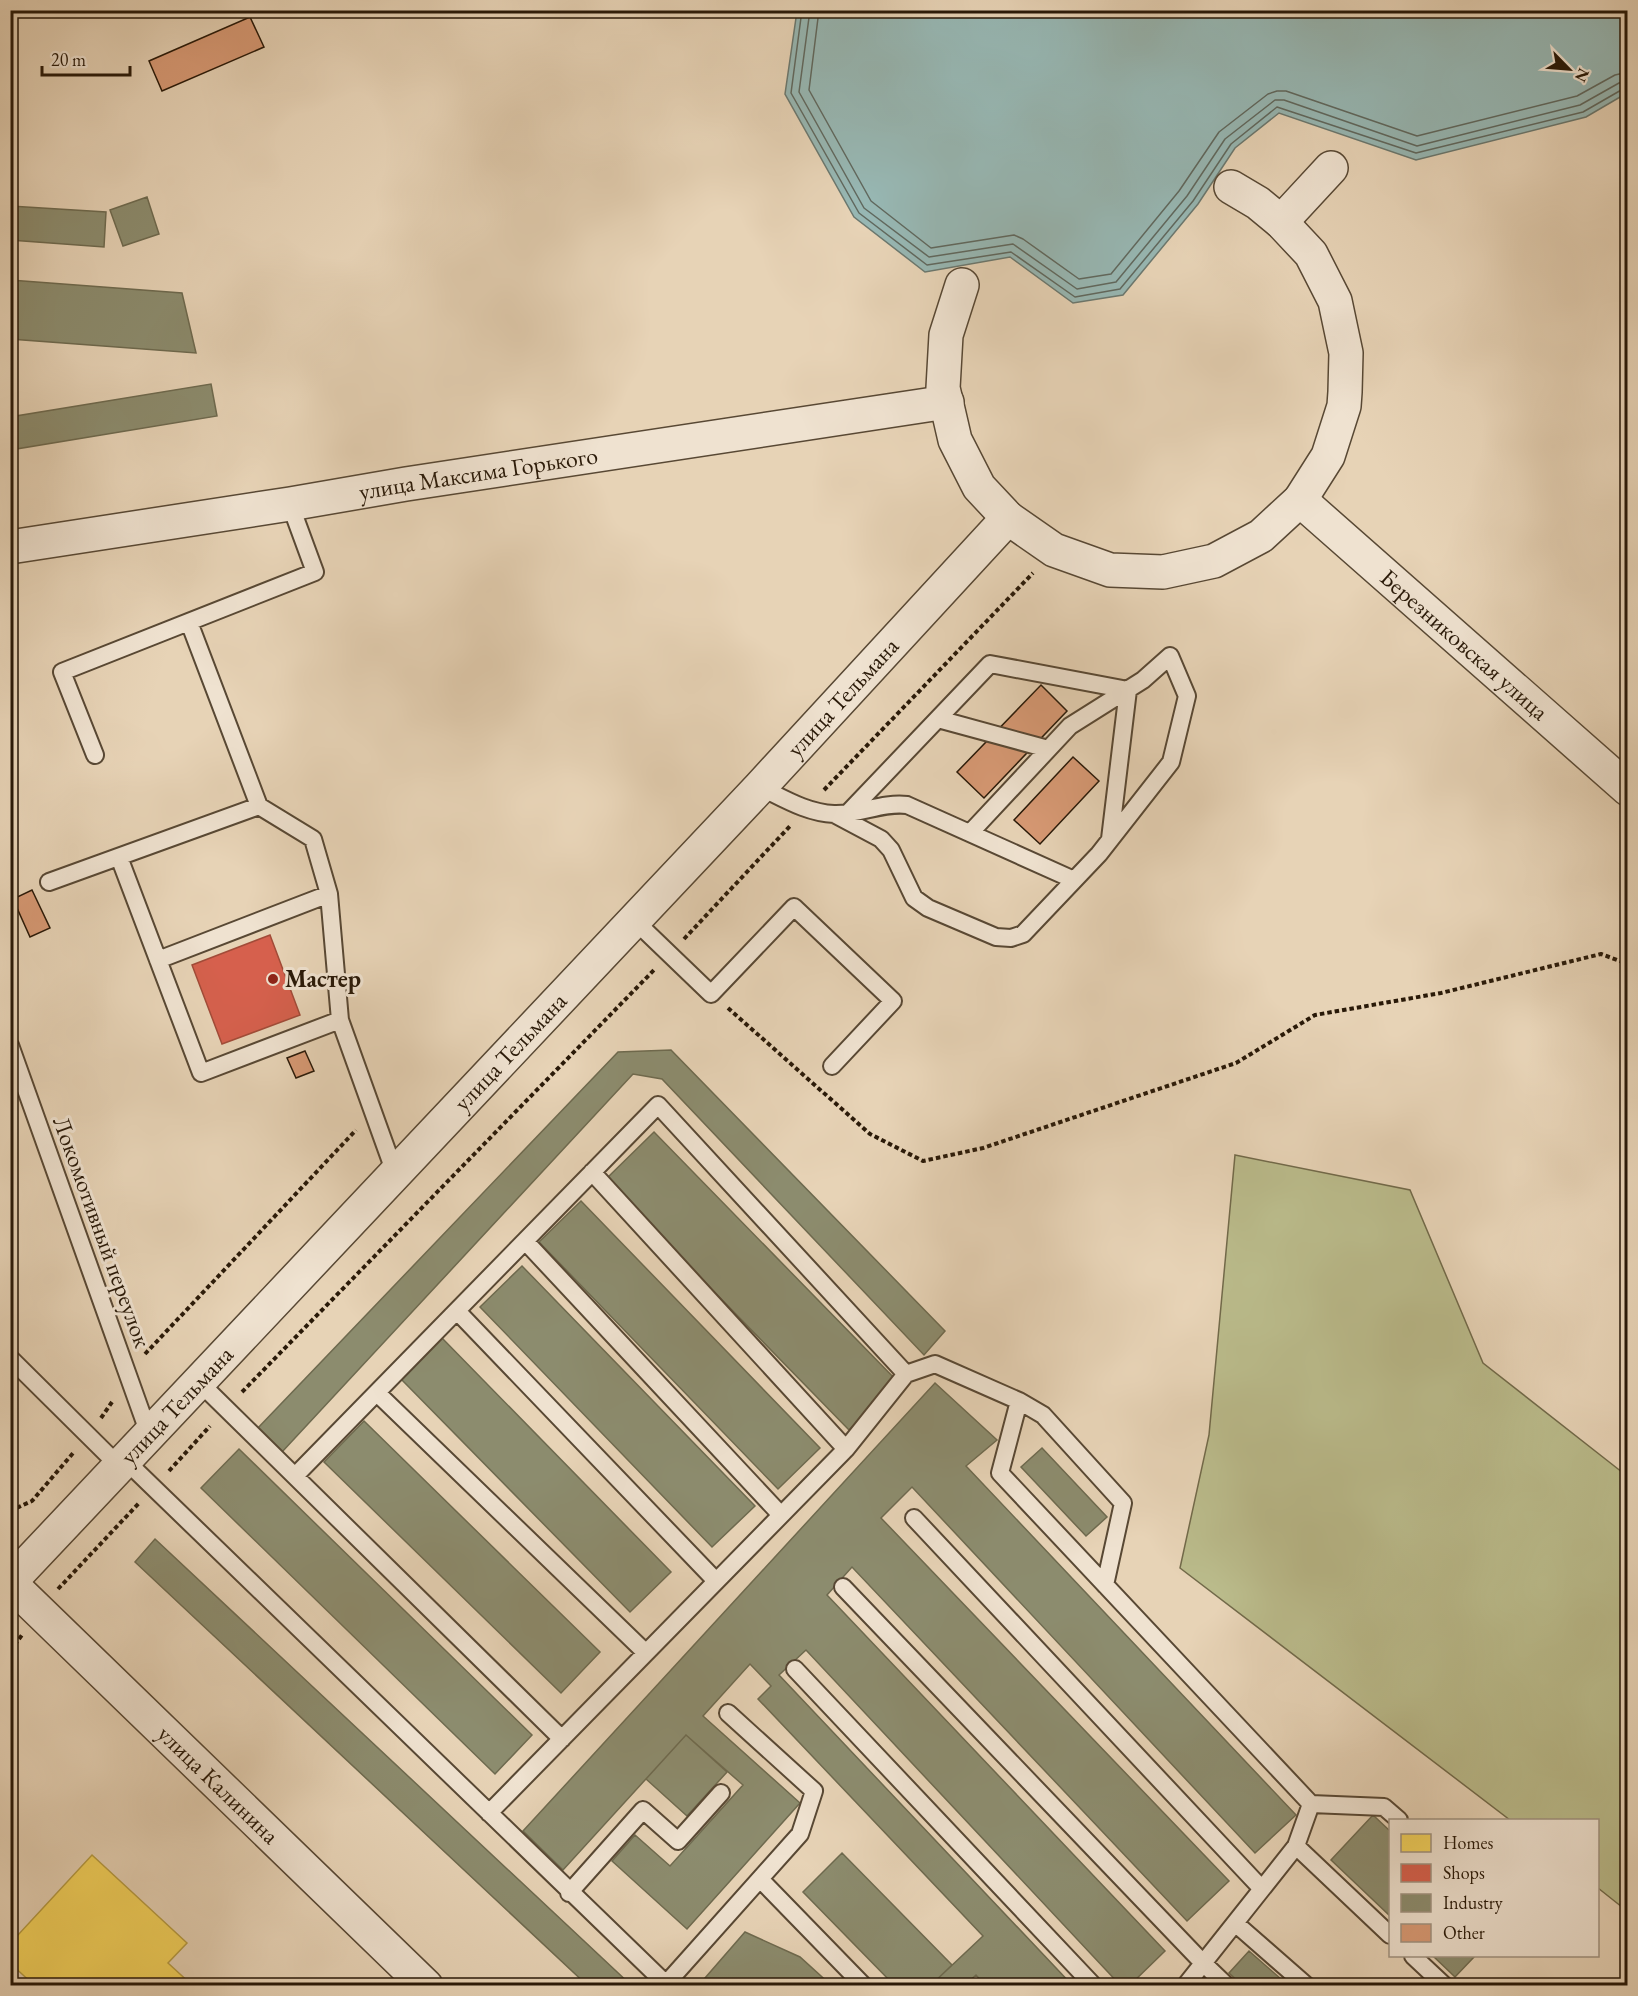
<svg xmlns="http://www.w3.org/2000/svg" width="1638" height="1996" font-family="'EB Garamond',serif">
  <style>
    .green { fill: #babb8b; stroke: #726a4a; stroke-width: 1.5 }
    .water { fill: #97b7b3; stroke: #6b786f; stroke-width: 1.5 }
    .homes { fill: #f6d55c; stroke: #b89d43; stroke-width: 1.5 }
    .shops { fill: #d6604d; stroke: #a24b38; stroke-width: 1.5 }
    .industry { fill: #8c8c6e; stroke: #6e6a4f; stroke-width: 1.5 }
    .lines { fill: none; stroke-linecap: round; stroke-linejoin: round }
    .shore { stroke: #60685e; stroke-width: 1.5 }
    .building { fill: #d79974; stroke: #291908; stroke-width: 1.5 }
    .service-casing { stroke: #584834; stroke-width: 20 }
    .minor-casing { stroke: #584834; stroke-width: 36 }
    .path { stroke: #291908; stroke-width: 4; stroke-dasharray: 4.5 3; stroke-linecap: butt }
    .service { stroke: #efe2d0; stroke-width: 16 }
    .minor { stroke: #efe2d0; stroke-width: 33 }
    .poi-dot { fill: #8f2418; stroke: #efe2d0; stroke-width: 2 }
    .labels { text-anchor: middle; stroke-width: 6; stroke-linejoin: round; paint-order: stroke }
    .street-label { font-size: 24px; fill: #291908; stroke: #efe2d0 }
    .poi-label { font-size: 24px; font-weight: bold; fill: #291908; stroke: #efe2d0; text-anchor: start }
  </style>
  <rect width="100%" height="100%" fill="#e7d3b6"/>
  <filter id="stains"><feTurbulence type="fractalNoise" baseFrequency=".00333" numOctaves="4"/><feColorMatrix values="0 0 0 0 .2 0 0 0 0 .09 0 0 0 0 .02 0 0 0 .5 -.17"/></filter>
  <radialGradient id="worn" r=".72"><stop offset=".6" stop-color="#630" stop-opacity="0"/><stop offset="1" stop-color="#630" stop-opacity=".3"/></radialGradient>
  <path class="green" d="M 1235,1155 L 1410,1190 L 1483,1363 L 1627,1476 L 1627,1911 L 1598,1888 L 1598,1820 L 1510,1820 L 1180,1568 L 1209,1435 Z"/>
  <path class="water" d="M 797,11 L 1627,11 L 1627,93 L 1586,117 L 1416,160 L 1279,113 L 1235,148 L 1198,204 L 1123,295 L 1073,303 L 1010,257 L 925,272 L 854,217 L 785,94 Z"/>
  <path class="homes" d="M 92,1855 L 187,1943 L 168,1963 L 193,1986 L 35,1986 L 10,1963 L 10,1933 L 13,1930 L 18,1935 Z"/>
  <path class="shops" d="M 270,935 L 300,1015 L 222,1044 L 192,965 Z"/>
  <path class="industry" d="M 147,197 L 159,234 L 123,246 L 110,210 Z
    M 10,206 L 106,212 L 104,247 L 10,240 Z
    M 10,280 L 182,293 L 196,353 L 10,339 Z
    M 211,384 L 217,416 L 10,450 L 10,417 Z
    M 671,1050 L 945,1331 L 924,1355 L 662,1079 L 633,1074 L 282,1452 L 256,1430 L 618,1052 Z
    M 654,1132 L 898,1382 L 849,1430 L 605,1180 Z
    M 581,1201 L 820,1448 L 778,1489 L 539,1242 Z
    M 522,1266 L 755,1506 L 712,1547 L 480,1307 Z
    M 442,1338 L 671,1572 L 630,1612 L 401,1379 Z
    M 935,1383 L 997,1440 L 966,1466 L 1296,1815 L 1255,1853 L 912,1487 L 881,1518 L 1229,1881 L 1187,1921 L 852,1567 L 827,1595 L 1165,1951 L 1129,1986 L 1121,1986 L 806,1650 L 779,1675 L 1073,1986 L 986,1986 L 976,1975 L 964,1986 L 930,1986 L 983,1936 L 758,1699 L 771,1686 L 750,1664 L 703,1716 L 800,1803 L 687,1929 L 612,1861 L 635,1835 L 670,1866 L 743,1785 L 686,1735 L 563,1870 L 523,1831 Z
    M 364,1421 L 600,1652 L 561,1693 L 324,1462 Z
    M 1042,1448 L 1107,1517 L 1086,1536 L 1021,1467 Z
    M 239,1449 L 532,1735 L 495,1774 L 201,1488 Z
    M 155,1539 L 632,1986 L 588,1986 L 135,1562 Z
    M 686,1735 L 727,1772 L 687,1816 L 646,1779 Z
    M 1373,1815 L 1390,1831 L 1390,1916 L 1331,1860 Z
    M 842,1853 L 952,1965 L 930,1986 L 895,1986 L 803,1892 Z
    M 745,1932 L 800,1957 L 832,1986 L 698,1986 Z
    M 1249,1951 L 1289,1986 L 1243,1986 L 1229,1973 Z
    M 1433,1956 L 1475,1956 L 1455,1977 Z"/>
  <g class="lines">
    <path class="shore" d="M 802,10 L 791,93 L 859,213 L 927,265 L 1011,252 L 1075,297 L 1120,289 L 1193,201 L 1231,144 L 1277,107 L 1416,153 L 1583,112 L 1623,89 L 1628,89
      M 810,10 L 799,92 L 864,208 L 929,257 L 1013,244 L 1077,289 L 1116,282 L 1187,196 L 1225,139 L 1275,100 L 1284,100 L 1417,146 L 1580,105 L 1619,83 L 1628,81
      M 819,10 L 809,90 L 871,201 L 931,248 L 1014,235 L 1023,239 L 1079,279 L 1111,274 L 1179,191 L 1219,132 L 1268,94 L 1277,91 L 1286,91 L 1417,136 L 1577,96 L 1615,75 L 1628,72"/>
  </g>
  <path class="building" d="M 250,17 L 264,47 L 162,91 L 149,61 Z
    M 1041,685 L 1067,711 L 984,798 L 957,772 Z
    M 1073,757 L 1099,781 L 1040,844 L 1014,820 Z
    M 32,890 L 50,928 L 30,937 L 13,899 Z
    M 305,1051 L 314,1071 L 296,1078 L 287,1058 Z"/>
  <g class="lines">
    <g class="service-casing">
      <path id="service" d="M 189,622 L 259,806 L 313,839 L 329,894 L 340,1020 L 395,1173
        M 938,719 L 1048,749
        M 95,755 L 62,672 L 315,572 L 290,504
        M 760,787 C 783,798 807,813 834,814 C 859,815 882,802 907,805 L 1074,880
        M 848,813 L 990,664 L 1128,690 L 1110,839
        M 834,814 L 881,839 L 891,850 L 914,898 L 928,908 L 996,937 L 1011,938 L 1023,934 L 1099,854 L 1171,762 L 1187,696 L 1170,656 L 1143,680 L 1070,726 L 970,833
        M 119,857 L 201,1073 L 340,1020
        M 49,882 L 259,806
        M 633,919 L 711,994 L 794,907 L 893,1001 L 832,1066
        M 158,960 L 329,894
        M 10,1045 L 149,1434
        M 592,1172 L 846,1449
        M 525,1241 L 781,1515
        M 457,1311 L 716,1581
        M 10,1358 L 119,1466
        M 199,1382 L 562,1739
        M 377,1393 L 646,1653
        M 1019,1401 L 1043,1415 L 1123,1503 L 1105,1585
        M 125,1460 L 666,1984 L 800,1834 L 814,1791 L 728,1713
        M 295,1476 L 658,1105 L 906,1374
        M 914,1518 L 1262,1889
        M 843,1587 L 1203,1963 L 1227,1986
        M 795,1669 L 1094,1986
        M 1311,1804 L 1384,1807 L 1399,1820
        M 489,1813 L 846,1449 L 906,1374 L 935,1364 L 1019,1401 L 1000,1473 L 1311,1804 L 1296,1846 L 1185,1986
        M 1296,1846 L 1390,1935
        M 760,1879 L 864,1986
        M 569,1893 L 643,1810 L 678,1841 L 721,1793
        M 1235,1923 L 1307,1986
        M 1413,1956 L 1445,1986"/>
    </g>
    <g class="minor-casing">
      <g id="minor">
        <path d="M 1281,222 L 1331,168"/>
        <path d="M 962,285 L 946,335 L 943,388 L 955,440 L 979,487 L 1008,518 L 1054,550 L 1110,570 L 1163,572 L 1214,561 L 1261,536 L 1300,500 L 1328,456 L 1344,406 L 1345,392 L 1346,353 L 1335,301 L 1311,254 L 1281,222 L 1258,203 L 1231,187"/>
        <path id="s1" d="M 1300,500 L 1628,789"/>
        <path id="s2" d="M 10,547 L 290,504 L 406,484 L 947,402"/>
        <path id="s3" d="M 10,1582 L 760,787 L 1008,518"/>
        <path id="s4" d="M 10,1583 L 426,1986"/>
      </g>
    </g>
    <path class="path" d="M 824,790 L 1033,573
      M 684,939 L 790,826
      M 728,1008 L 870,1134 L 923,1161 L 983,1148 L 1236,1063 L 1315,1015 L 1441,993 L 1601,954 L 1628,964
      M 145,1354 L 356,1130
      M 242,1392 L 654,970
      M 101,1418 L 112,1402
      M 169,1471 L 210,1426
      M 10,1511 L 32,1501 L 74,1452
      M 58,1589 L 139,1503
      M 10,1651 L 22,1635"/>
    <use href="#service" class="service"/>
    <use href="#minor" class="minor"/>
  </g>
  <circle class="poi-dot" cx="273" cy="979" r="6"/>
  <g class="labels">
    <g class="street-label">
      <text dy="8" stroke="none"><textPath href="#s2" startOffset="474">улица Максима Горького</textPath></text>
      <text dy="8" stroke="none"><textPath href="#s1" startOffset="219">Березниковская улица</textPath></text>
      <text dy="8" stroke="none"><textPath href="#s3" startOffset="1215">улица Тельмана</textPath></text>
      <text dy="8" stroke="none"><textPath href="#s3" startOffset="729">улица Тельмана</textPath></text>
      <text transform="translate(102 1232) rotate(70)" y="8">Локомотивный переулок</text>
      <text dy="8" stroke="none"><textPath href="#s3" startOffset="243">улица Тельмана</textPath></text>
      <text dy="8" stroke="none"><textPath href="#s4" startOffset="290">улица Калинина</textPath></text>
    </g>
    <g class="poi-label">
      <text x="285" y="987">Мастер</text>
    </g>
  </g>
  <rect width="1638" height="1996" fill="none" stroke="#e7d3b6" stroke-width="36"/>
  <rect x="12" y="12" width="1614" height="1972" fill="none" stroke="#291908" stroke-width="3"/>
  <rect x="18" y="18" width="1602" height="1960" fill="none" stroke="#291908" stroke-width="1.5"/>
  <rect x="1389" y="1819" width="210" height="138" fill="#efe2d0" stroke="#a09280" stroke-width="1.5"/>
  <rect x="1401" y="1834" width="30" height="18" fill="#f6d55c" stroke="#a09280" stroke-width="1.5"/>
  <text x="1443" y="1849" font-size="18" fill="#291908">Homes</text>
  <rect x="1401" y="1864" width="30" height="18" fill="#d6604d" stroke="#a09280" stroke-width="1.5"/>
  <text x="1443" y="1879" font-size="18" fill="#291908">Shops</text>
  <rect x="1401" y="1894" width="30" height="18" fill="#8c8c6e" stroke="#a09280" stroke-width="1.5"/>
  <text x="1443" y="1909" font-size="18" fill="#291908">Industry</text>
  <rect x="1401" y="1924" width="30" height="18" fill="#d79974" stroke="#a09280" stroke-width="1.5"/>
  <text x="1443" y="1939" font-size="18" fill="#291908">Other</text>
  <g transform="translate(1569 69) rotate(115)" stroke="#efe2d0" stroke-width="4.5" paint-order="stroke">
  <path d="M0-4.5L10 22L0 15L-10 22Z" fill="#291908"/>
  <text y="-9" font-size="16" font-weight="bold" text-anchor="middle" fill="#291908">N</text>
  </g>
  <path d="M42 66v9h88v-9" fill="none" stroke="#291908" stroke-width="3"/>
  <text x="51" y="66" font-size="18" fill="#291908" stroke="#efe2d0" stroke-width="4.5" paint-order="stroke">20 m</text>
  <rect width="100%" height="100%" filter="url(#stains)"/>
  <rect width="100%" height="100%" fill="url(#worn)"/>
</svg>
